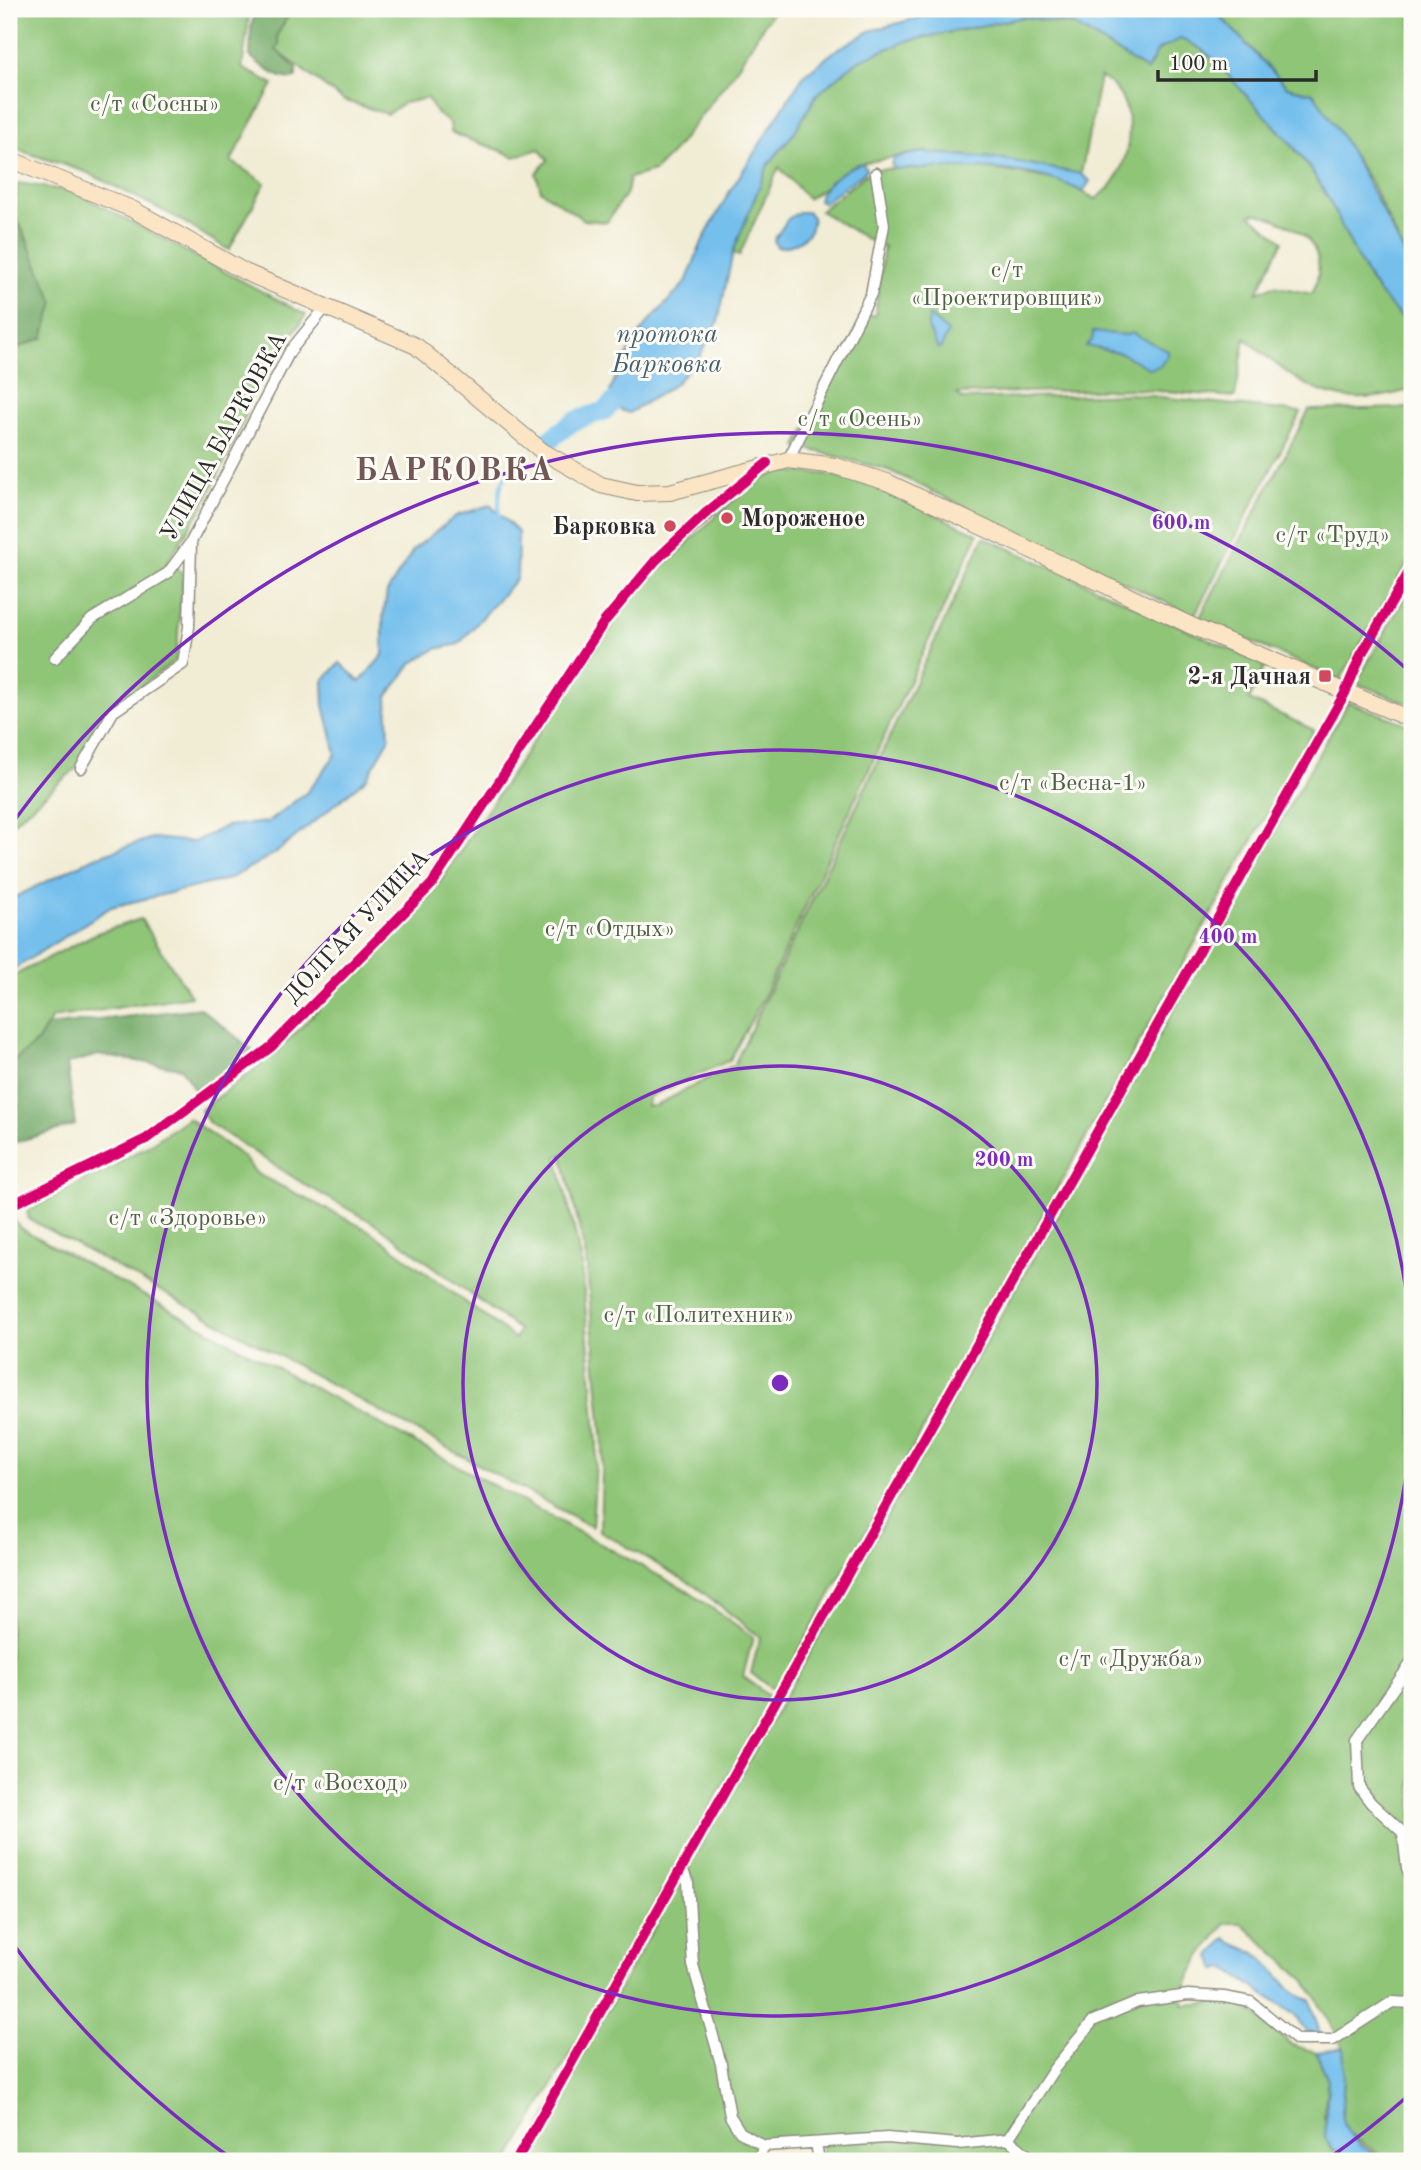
<svg xmlns="http://www.w3.org/2000/svg" width="1421" height="2170" font-family="'Old Standard TT',serif">
  <style>
    .green { fill: #8fc577; stroke: #5d7851; stroke-width: 2; fill-rule: evenodd }
    .forest { fill: #73aa68; stroke: #4f6a4a; stroke-width: 2 }
    .water { fill: #74bfed; stroke: #50758c; stroke-width: 2 }
    .lines { fill: none; stroke-linecap: round; stroke-linejoin: round }
    .stream { stroke: #74bfed; stroke-width: 3.5 }
    .river { stroke: #74bfed; stroke-width: 19 }
    .street-casing { stroke: #8e8c80; stroke-width: 13 }
    .secondary-casing { stroke: #8e8c80; stroke-width: 18 }
    .street { stroke: #fff; stroke-width: 10 }
    .secondary { stroke: #fce5c4; stroke-width: 16 }
    .cycleway-casing { stroke: #fdfcf7; stroke-width: 15 }
    .cycleway { stroke: #d6006c; stroke-width: 10 }
    .ring { fill: none; stroke: #7b2cbf; stroke-width: 3.5 }
    .poi-dot { fill: #d1495b; stroke: #fdfcf7; stroke-width: 2.5 }
    .labels { text-anchor: middle; stroke-width: 6; stroke-linejoin: round; paint-order: stroke }
    .park-label { font-size: 24px; fill: #4e6146; stroke: #fdfcf7 }
    .street-label { font-size: 24px; fill: #2b2b2b; stroke: #fdfcf7 }
    .poi-label { font-size: 24px; font-weight: bold; fill: #2b2b2b; stroke: #fdfcf7; text-anchor: end }
    .water-label { font-size: 26px; font-style: italic; fill: #455f6f; stroke: #fdfcf7 }
    .district-label { font-size: 32px; font-weight: bold; letter-spacing: 2px; fill: #735754; stroke: #fdfcf7 }
    .centre { fill: #7b2cbf; stroke: #fdfcf7; stroke-width: 3.5 }
    .ring-label { font-size: 21px; text-anchor: middle; font-weight: bold; fill: #7b2cbf; stroke: #fdfcf7; stroke-width: 6; stroke-linejoin: round; paint-order: stroke }
  </style>
  <rect width="100%" height="100%" fill="#fdfcf7"/>
  <filter id="ink" filterUnits="userSpaceOnUse"><feTurbulence type="fractalNoise" baseFrequency=".0143" numOctaves="2"/><feDisplacementMap in="SourceGraphic" scale="14" xChannelSelector="R" yChannelSelector="G"/><feConvolveMatrix kernelMatrix="1 2 1 2 8 2 1 2 1" color-interpolation-filters="sRGB"/></filter>
  <filter id="wash" filterUnits="userSpaceOnUse"><feTurbulence type="fractalNoise" baseFrequency=".00686" numOctaves="4" result="noise"/><feDisplacementMap in="SourceGraphic" scale="28" xChannelSelector="R" yChannelSelector="G"/><feGaussianBlur stdDeviation="1.57" result="paint"/><feColorMatrix in="noise" values="0 0 0 0 0 0 0 0 0 0 0 0 0 0 0 0 0 1.4 0 .05"/><feComposite in="paint" operator="in"/></filter>
  <g filter="url(#wash)">
    <rect width="100%" height="100%" fill="#f1ecd4"/>
    <path class="green" d="M 9,9 L 250,9 L 242,68 L 273,84 L 231,161 L 265,183 L 229,250 L 174,216 L 86,172 L 9,147 Z
      M 292,9 L 774,9 L 733,74 L 672,153 L 654,171 L 629,178 L 628,190 L 607,222 L 584,220 L 541,191 L 536,173 L 548,160 L 539,149 L 514,157 C 494,145 472,143 451,132 L 450,123 L 437,114 L 427,98 L 404,103 L 387,114 L 343,100 L 276,50 L 279,45 L 277,35 Z
      M 1205,9 L 1412,9 L 1412,263 L 1408,261 L 1372,185 L 1313,93 L 1287,87 L 1218,14 Z
      M 1024,17 L 1073,25 L 1147,70 L 1158,50 L 1180,38 C 1212,50 1223,69 1244,93 C 1275,126 1307,158 1328,198 C 1355,250 1364,287 1412,326 L 1412,389 C 1334,413 1302,388 1245,338 L 1235,397 L 1131,389 L 957,394 L 962,399 L 1132,394 L 1301,412 L 1194,616 L 888,470 L 797,446 L 865,314 L 875,316 L 884,246 L 877,245 L 820,211 L 865,175 L 881,169 L 980,167 L 1059,180 L 1096,199 C 1103,193 1112,187 1116,179 C 1134,146 1137,96 1100,77 L 1081,174 L 1003,159 L 920,152 L 858,164 L 808,199 L 779,167 L 739,256 L 733,252 L 768,165 L 794,133 L 817,94 L 859,60 L 907,41 ZM 1257,213 C 1298,225 1334,246 1312,294 L 1274,286 L 1257,292 L 1283,241 L 1250,215 Z
      M 18,183 L 75,192 L 306,315 L 246,400 L 245,418 L 202,508 L 168,561 L 183,574 L 176,660 L 110,710 L 81,764 L 9,826 L 9,351 L 43,338 L 29,243 L 15,215 Z
      M 1412,408 L 1412,555 L 1340,680 L 1199,619 L 1309,410 Z
      M 781,471 L 826,474 L 874,486 L 978,534 L 763,998 L 730,1060 L 650,1096 L 646,1106 L 655,1106 L 734,1065 L 984,537 L 1265,665 L 1249,700 L 1314,730 L 776,1692 L 751,1673 L 760,1637 L 696,1587 L 600,1531 L 603,1444 L 586,1257 L 562,1154 L 557,1157 L 581,1258 L 597,1444 L 592,1527 L 29,1219 L 27,1211 L 148,1146 L 188,1118 L 242,1156 L 257,1174 L 370,1231 L 515,1339 L 519,1330 L 379,1226 L 307,1186 L 209,1123 L 201,1110 L 276,1053 L 436,887 L 613,622 L 654,575 L 732,501 L 761,480 Z
      M 1412,584 L 1412,705 L 1356,683 Z
      M 1348,702 L 1412,726 L 1412,2160 L 1388,2161 L 1345,2131 L 1341,2117 L 1343,2048 L 1335,2031 L 1306,1981 L 1241,1923 L 1226,1923 C 1208,1947 1183,1974 1183,2005 L 1226,2002 L 1246,2007 L 1292,2045 L 1316,2052 L 1328,2080 L 1324,2116 L 1332,2149 L 1357,2161 L 841,2161 L 823,2158 L 820,2137 L 763,2141 L 753,2161 L 522,2161 Z
      M 141,919 L 191,996 L 52,1018 L 38,1041 L 14,1061 L 9,1062 L 9,978 L 97,933 Z
      M 9,1211 L 20,1228 L 689,1592 L 753,1637 L 743,1676 L 772,1699 L 509,2161 L 11,2161 Z"/>
    <path class="forest" d="M 256,9 L 292,9 L 277,35 L 279,45 L 276,50 L 296,68 L 296,78 C 281,82 261,66 250,56 L 251,28 Z
      M 9,201 L 54,302 L 43,338 L 9,351 Z
      M 200,1008 L 255,1052 L 196,1092 L 181,1068 L 98,1055 L 67,1064 L 75,1125 L 9,1144 L 9,1062 L 14,1061 L 38,1041 L 47,1026 Z"/>
    <path class="water" d="M 950,9 L 1205,9 L 1218,14 L 1287,87 L 1313,93 C 1351,145 1378,203 1408,261 L 1412,263 L 1412,326 C 1364,287 1355,250 1328,198 C 1307,157 1275,126 1244,93 C 1223,70 1210,49 1180,39 L 1158,50 L 1147,70 L 1074,25 L 1024,17 L 907,41 L 859,60 L 817,94 L 794,133 L 768,165 L 733,252 L 718,322 L 698,359 L 674,385 L 629,413 L 620,410 L 610,391 L 621,365 L 645,326 L 686,282 L 702,242 L 730,191 L 803,76 L 836,50 L 870,31 Z
      M 920,152 L 1003,159 L 1081,174 L 1090,181 L 1083,192 C 1026,162 958,168 896,169 L 891,164 L 895,158 Z
      M 862,163 L 867,170 L 823,203 L 819,200 C 821,184 847,167 862,163 Z
      M 799,212 L 808,212 L 812,217 C 815,236 793,248 777,247 L 774,240 L 788,219 Z
      M 929,316 L 948,332 L 941,348 L 938,349 L 928,328 Z
      M 1093,332 L 1127,335 L 1132,333 L 1168,351 L 1168,355 L 1160,366 L 1150,369 L 1123,354 L 1086,346 L 1092,340 Z
      M 490,505 L 518,532 L 517,578 L 459,644 L 436,649 L 411,664 L 387,697 L 389,740 L 366,779 L 277,852 L 229,879 L 111,907 L 9,972 L 9,900 L 95,857 L 152,838 L 194,842 L 226,826 L 268,822 L 307,792 L 336,754 L 324,705 L 323,681 L 340,663 L 360,682 L 383,655 L 383,617 L 387,592 L 414,549 L 456,516 Z
      M 1225,1938 C 1237,1948 1253,1948 1264,1960 C 1279,1975 1288,1992 1310,2000 L 1320,2034 L 1307,2032 L 1295,2015 L 1225,1968 L 1216,1970 L 1211,1956 Z
      M 1343,2048 C 1350,2106 1320,2131 1388,2161 L 1357,2161 L 1332,2149 L 1325,2138 L 1328,2080 L 1316,2052 Z"/>
    <g class="lines">
      <path class="stream" d="M 499,517 C 499,483 498,480 526,457"/>
      <path class="river" d="M 548,441 L 574,421 L 604,411 L 633,384"/>
    </g>
  </g>
  <g filter="url(#ink)">
    <g class="lines">
      <g class="street-casing">
        <path id="street" d="M 788,460 L 871,294 L 884,225 L 876,173
          M 55,658 L 92,619 L 168,573 L 191,542 L 290,351 L 325,308
          M 81,768 L 113,712 L 183,664 L 189,627 L 191,542
          M 9,1206 L 146,1139 L 271,1047 L 432,884 L 604,622 L 656,560 L 759,470
          M 1412,1662 L 1357,1740 L 1359,1787 L 1371,1803 L 1412,1841
          M 1403,1835 L 1407,1868 L 1412,1881
          M 682,1869 L 688,1882 L 693,1965 L 721,2064 L 730,2116 L 740,2132 L 764,2146 L 887,2138 L 958,2144 L 1008,2139 L 1035,2161
          M 1008,2139 L 1054,2069 L 1093,2021 L 1138,2002 L 1188,1995 L 1224,1997 L 1251,2002 L 1297,2040 L 1333,2040 L 1392,2002 L 1412,2003
          M 816,2143 L 819,2161
          M 516,2161 L 1345,693 L 1361,655 L 1412,567
          M 757,2161 L 764,2146"/>
      </g>
      <g class="secondary-casing">
        <path id="secondary" d="M 9,159 L 132,209 L 245,272 L 416,346 L 542,451 L 601,485 L 637,493 L 670,492 L 788,460 L 835,466 L 887,482 L 1192,626 L 1412,720"/>
      </g>
      <use href="#street" class="street"/>
      <use href="#secondary" class="secondary"/>
      <g class="cycleway-casing">
        <path id="cycleway" d="M 9,1206 L 146,1139 L 271,1047 L 432,884 L 604,622 L 656,560 L 707,512 L 767,463
          M 516,2161 L 1345,693 L 1361,655 L 1412,567"/>
      </g>
      <use href="#cycleway" class="cycleway"/>
    </g>
  </g>
  <g class="ring">
    <circle cx="780" cy="1383" r="317"/>
    <path d="M1412 1416A633 633 0 1 1 1412 1350"/>
    <path d="M1409 2095A950 950 0 0 1 1325 2161M235 2161A950 950 0 0 1 11 1941M11 825A950 950 0 0 1 1409 671"/>
  </g>
  <g class="poi-dot">
    <circle cx="727" cy="518" r="7"/>
    <circle cx="670" cy="526" r="7"/>
    <rect x="1318" y="669" width="14" height="14" rx="3.5"/>
  </g>
  <g class="labels">
    <g class="park-label">
      <text x="155" y="111">с/т «Сосны»</text>
      <text x="1007" y="277">с/т<tspan x="1007" dy="28">«Проектировщик»</tspan></text>
      <text x="860" y="426">с/т «Осень»</text>
      <text x="1333" y="542">с/т «Труд»</text>
      <text x="1073" y="790">с/т «Весна-1»</text>
      <text x="610" y="936">с/т «Отдых»</text>
      <text x="188" y="1225">с/т «Здоровье»</text>
      <text x="699" y="1322">с/т «Политехник»</text>
      <text x="1131" y="1666">с/т «Дружба»</text>
      <text x="341" y="1790">с/т «Восход»</text>
    </g>
    <g class="street-label">
      <text transform="translate(223 436) rotate(-61)" y="8">УЛИЦА БАРКОВКА</text>
      <text transform="translate(356 926) rotate(-47)" y="8">ДОЛГАЯ УЛИЦА</text>
    </g>
    <g class="poi-label">
      <text x="741" y="526" text-anchor="start">Мороженое</text>
      <text x="656" y="534">Барковка</text>
      <text x="1311" y="684">2-я Дачная</text>
    </g>
    <g class="water-label">
      <text x="667" y="342">протока<tspan x="667" dy="30">Барковка</tspan></text>
    </g>
    <g class="district-label">
      <text x="455" y="480">БАРКОВКА</text>
    </g>
  </g>
  <circle cx="780" cy="1383" r="10" class="centre"/>
  <g class="ring-label">
    <text x="1181" y="529">600 m</text>
    <text x="1228" y="943">400 m</text>
    <text x="1004" y="1166">200 m</text>
  </g>
  <rect width="1421" height="2170" fill="none" stroke="#fdfcf7" stroke-width="35"/>
  <path d="M1158 70v10h158v-10" fill="none" stroke="#2b2b2b" stroke-width="3.5"/>
  <text x="1169" y="70" font-size="21" fill="#2b2b2b" stroke="#fdfcf7" stroke-width="5" paint-order="stroke">100 m</text>
</svg>
